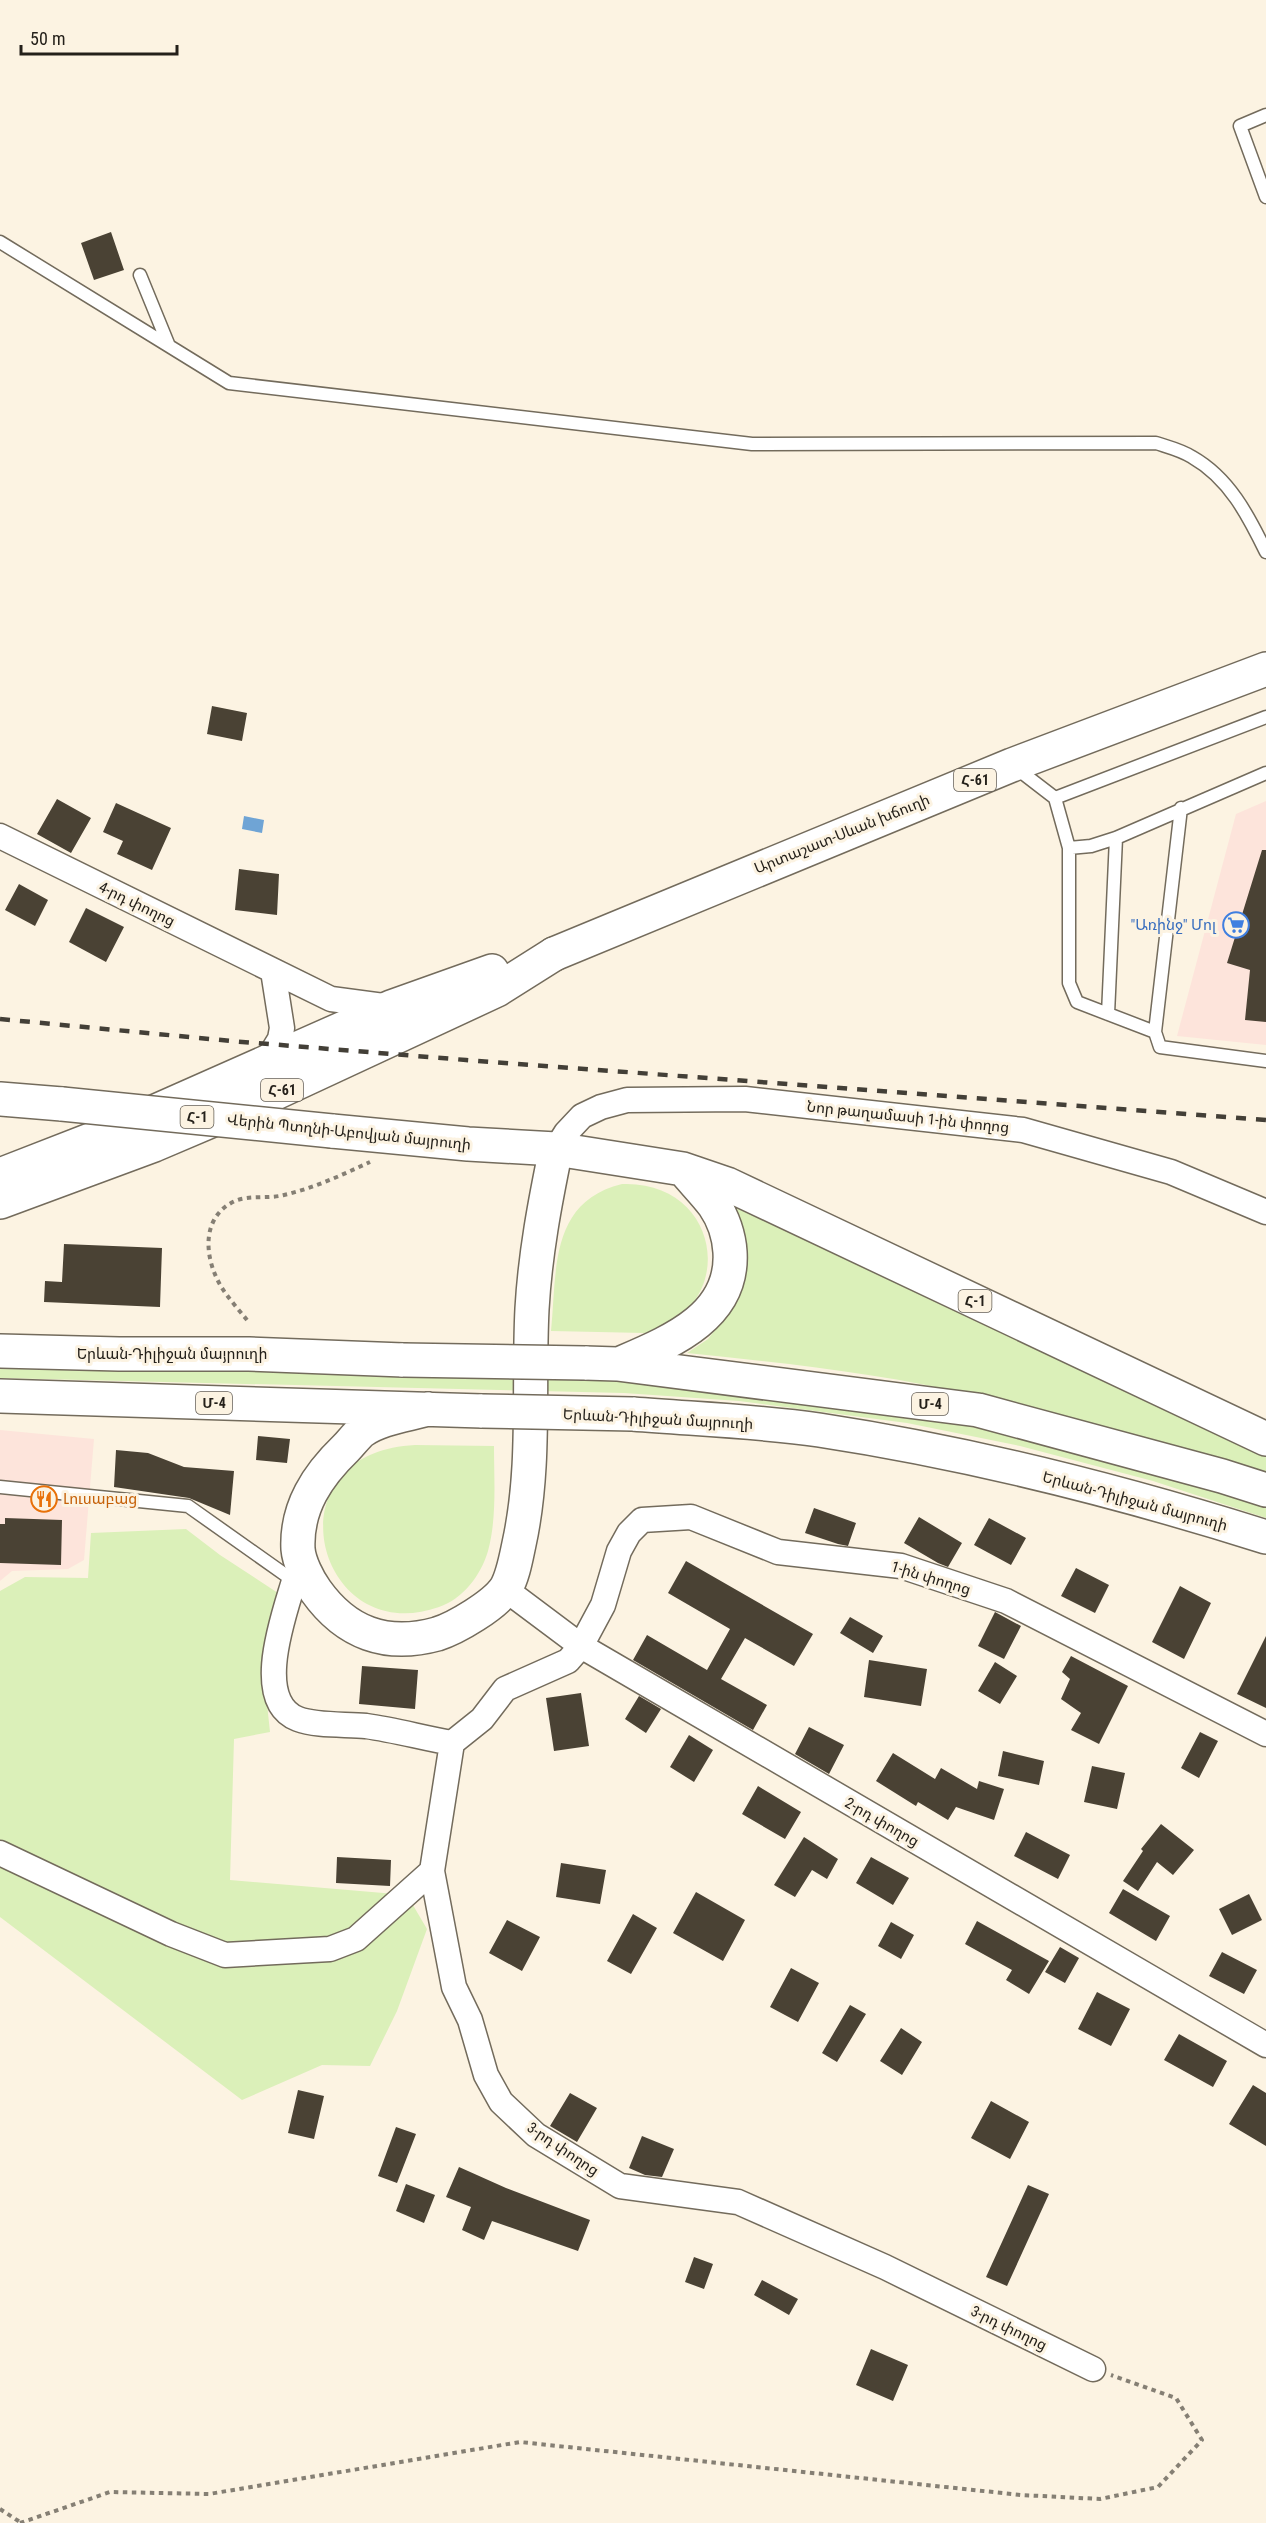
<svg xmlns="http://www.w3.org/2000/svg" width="1266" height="2523" font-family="'Roboto Condensed','Noto Sans Armenian',sans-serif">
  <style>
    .commercial { fill: #fde4db }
    .green { fill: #dbf0b9 }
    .water { fill: #6fa4d5 }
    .building { fill: #4a4234 }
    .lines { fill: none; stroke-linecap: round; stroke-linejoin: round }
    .service-casing { stroke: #736b5c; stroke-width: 15 }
    .minor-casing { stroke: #736b5c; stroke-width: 27 }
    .primary-casing { stroke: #736b5c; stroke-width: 36 }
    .trunk-casing { stroke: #736b5c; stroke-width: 36 }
    .path { stroke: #857f74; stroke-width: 4; stroke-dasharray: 4.5 4.5; stroke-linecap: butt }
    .service { stroke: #fff; stroke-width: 12 }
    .minor { stroke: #fff; stroke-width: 24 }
    .primary { stroke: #fff; stroke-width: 33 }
    .trunk { stroke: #fff; stroke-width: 33 }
    .rail { stroke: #433f37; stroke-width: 4.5; stroke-dasharray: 10 10; stroke-linecap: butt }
    .primary-bridge-casing { stroke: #736b5c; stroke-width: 36; stroke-linecap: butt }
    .trunk-bridge-casing { stroke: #736b5c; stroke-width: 36; stroke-linecap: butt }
    .primary-bridge { stroke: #fff; stroke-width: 33 }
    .trunk-bridge { stroke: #fff; stroke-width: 33 }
    .labels { text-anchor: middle; stroke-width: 6; stroke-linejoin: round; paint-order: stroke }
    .shield { fill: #fcf3e2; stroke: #655f56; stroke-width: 1.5 }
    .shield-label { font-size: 14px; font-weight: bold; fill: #24201a }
    .street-label { font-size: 15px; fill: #24201a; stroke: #fcf3e2 }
    .shop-label { font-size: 15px; fill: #366cbe; stroke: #fcf3e2; text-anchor: end }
    .food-label { font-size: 15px; fill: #c56008; stroke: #fcf3e2; text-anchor: start }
  </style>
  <rect width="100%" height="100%" fill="#fcf3e2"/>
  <path class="commercial" d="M 1266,801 L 1266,1045 L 1177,1036 L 1236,814 Z
    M 0,1430 L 94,1439 L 84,1560 L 68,1569 L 12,1571 L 0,1581 Z"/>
  <path class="green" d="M 622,1184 C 722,1180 741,1308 645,1333 L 551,1331 C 557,1271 549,1202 622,1184 Z
    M 720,1200 L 1266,1456 L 1266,1476 C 1169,1449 1073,1420 976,1396 C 882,1373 784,1363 687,1353 L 708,1339 L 727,1314 Z
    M 0,1363 L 628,1377 L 913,1409 L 1266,1501 L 1266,1518 L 1153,1481 L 1020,1446 L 907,1423 L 739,1401 L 624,1393 L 0,1378 Z
    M 415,1445 L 494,1446 C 494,1480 497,1518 488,1551 C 481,1575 463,1599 439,1607 C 316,1651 266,1452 415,1445 Z
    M 186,1529 L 220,1555 L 281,1595 L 262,1657 L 270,1732 L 234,1739 L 230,1880 L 407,1895 L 427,1929 L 397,2011 L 370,2066 L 322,2065 L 242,2100 L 0,1917 L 0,1591 L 25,1577 L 88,1578 L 91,1533 Z"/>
  <path class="water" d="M 244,816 L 264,820 L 262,833 L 242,829 Z"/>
  <path class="building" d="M 111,232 L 124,270 L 94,280 L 81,243 Z
    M 212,706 L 247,713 L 242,741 L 207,734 Z
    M 57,799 L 91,818 L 71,853 L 37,834 Z
    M 116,803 L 171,828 L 152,870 L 117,854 L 123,841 L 103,832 Z
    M 1262,850 L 1266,850 L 1266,1022 L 1245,1020 L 1250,970 L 1227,963 Z
    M 239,869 L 279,874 L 277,915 L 235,910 Z
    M 19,884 L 48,900 L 35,926 L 5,910 Z
    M 86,908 L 124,927 L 106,962 L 69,942 Z
    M 64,1244 L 162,1248 L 160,1307 L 44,1302 L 45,1281 L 62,1282 Z
    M 258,1436 L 290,1439 L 287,1463 L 256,1460 Z
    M 116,1450 L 148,1453 L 184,1467 L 234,1471 L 230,1515 L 189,1498 L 114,1487 Z
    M 814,1508 L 856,1523 L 848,1546 L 838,1544 L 805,1533 Z
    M 919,1517 L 962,1543 L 948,1567 L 938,1563 L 904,1543 Z
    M 5,1518 L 62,1520 L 61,1565 L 0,1563 L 0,1524 L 5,1524 Z
    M 989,1518 L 1026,1538 L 1011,1565 L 974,1545 Z
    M 686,1561 L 813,1634 L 794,1666 L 745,1638 L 721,1679 L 767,1705 L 753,1730 L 633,1660 L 647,1635 L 707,1670 L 730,1629 L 668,1593 Z
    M 1076,1568 L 1109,1585 L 1095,1613 L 1061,1596 Z
    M 1180,1586 L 1211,1603 L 1184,1659 L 1152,1642 Z
    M 995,1612 L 1021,1626 L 1004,1659 L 978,1646 Z
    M 850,1617 L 883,1636 L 873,1653 L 840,1633 Z
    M 1266,1636 L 1266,1708 L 1237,1694 Z
    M 1071,1656 L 1128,1686 L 1099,1744 L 1071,1730 L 1081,1713 L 1061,1699 L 1070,1679 L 1062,1672 Z
    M 869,1660 L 927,1669 L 921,1706 L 864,1697 Z
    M 995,1662 L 1017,1676 L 1000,1704 L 978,1691 Z
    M 362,1666 L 418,1670 L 415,1709 L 359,1704 Z
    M 581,1693 L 589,1746 L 554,1751 L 546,1698 Z
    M 639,1696 L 661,1709 L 646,1733 L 625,1719 Z
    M 809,1727 L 844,1745 L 829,1774 L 795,1754 Z
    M 1200,1732 L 1218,1741 L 1199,1778 L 1181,1768 Z
    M 689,1735 L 713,1750 L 694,1782 L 670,1767 Z
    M 1003,1751 L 1044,1761 L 1039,1785 L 998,1776 Z
    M 893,1753 L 935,1779 L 941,1768 L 977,1789 L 979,1781 L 1004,1789 L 994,1820 L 956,1807 L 948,1820 L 918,1802 L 916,1806 L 876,1781 Z
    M 1092,1766 L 1125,1773 L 1117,1809 L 1084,1802 Z
    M 758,1786 L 801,1812 L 785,1839 L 742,1814 Z
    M 1161,1824 L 1194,1850 L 1173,1875 L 1157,1862 L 1138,1891 L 1123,1881 L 1143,1851 L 1141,1849 Z
    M 1026,1832 L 1070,1855 L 1058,1879 L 1014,1856 Z
    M 804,1837 L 838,1859 L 827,1879 L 812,1870 L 795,1897 L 774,1885 Z
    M 337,1857 L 391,1860 L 390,1886 L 336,1883 Z
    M 871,1857 L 909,1878 L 893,1905 L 856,1883 Z
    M 561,1863 L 606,1870 L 600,1904 L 556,1897 Z
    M 1123,1889 L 1170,1916 L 1156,1941 L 1109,1913 Z
    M 696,1892 L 745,1920 L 723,1961 L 673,1933 Z
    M 1249,1894 L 1262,1920 L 1232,1935 L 1219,1909 Z
    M 633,1914 L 657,1928 L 631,1974 L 607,1961 Z
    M 507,1920 L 540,1937 L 522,1971 L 489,1953 Z
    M 977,1921 L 1049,1961 L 1029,1994 L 1006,1980 L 1012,1970 L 965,1944 Z
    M 891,1922 L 914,1935 L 901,1959 L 878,1946 Z
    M 1060,1947 L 1079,1958 L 1065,1983 L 1045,1972 Z
    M 1222,1952 L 1257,1970 L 1244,1994 L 1209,1976 Z
    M 791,1968 L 819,1983 L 798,2022 L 770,2007 Z
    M 1097,1992 L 1130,2009 L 1111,2046 L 1078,2029 Z
    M 850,2005 L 866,2014 L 837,2062 L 822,2053 Z
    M 901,2028 L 922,2042 L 902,2075 L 880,2061 Z
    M 1179,2034 L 1227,2061 L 1213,2087 L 1164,2060 Z
    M 1253,2085 L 1266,2093 L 1266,2146 L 1229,2124 Z
    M 298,2090 L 324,2096 L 314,2139 L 288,2133 Z
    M 570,2093 L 597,2108 L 577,2142 L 550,2126 Z
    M 991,2101 L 1029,2122 L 1010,2159 L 971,2138 Z
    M 396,2127 L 416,2134 L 397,2183 L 378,2176 Z
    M 642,2136 L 674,2149 L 662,2177 L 645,2175 L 629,2168 Z
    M 459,2167 L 506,2188 L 590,2220 L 578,2251 L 492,2221 L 484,2240 L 462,2230 L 471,2207 L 446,2197 Z
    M 406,2184 L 435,2195 L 424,2223 L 396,2211 Z
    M 1028,2185 L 1049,2194 L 1007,2286 L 986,2277 Z
    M 694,2257 L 713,2264 L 704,2289 L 685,2282 Z
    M 762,2280 L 798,2299 L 789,2315 L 754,2295 Z
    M 871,2349 L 908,2365 L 893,2401 L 856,2385 Z"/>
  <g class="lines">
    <g class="service-casing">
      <path id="service" d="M 1266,115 L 1240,126 L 1266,197
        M 0,242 L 169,346
        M 140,275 L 169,346 L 229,383 L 752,444 L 1156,443 C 1168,447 1181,450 1192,457 C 1229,478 1248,515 1266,552
        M 1016,768 L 1055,798 L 1069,848 L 1069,983 L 1077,1002 L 1155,1032
        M 1055,798 L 1266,717
        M 1181,808 L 1155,1032 L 1160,1047 L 1266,1061
        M 1069,848 L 1091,846 L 1116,838 L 1266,773
        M 1108,1014 L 1116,838
        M 0,1487 L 188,1506 L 294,1581"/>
    </g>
    <g class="minor-casing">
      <path id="minor" d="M 0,836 L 331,999 L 391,1007
        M 266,1062 L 280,1039 L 282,1028 L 273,971
        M 556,1149 L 566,1133 L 582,1116 L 601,1107 L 627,1100 L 745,1099 L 1023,1130 L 1171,1172 L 1266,1212
        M 309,1582 L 294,1581 C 284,1615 252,1701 298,1719 C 316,1726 346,1724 366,1726 C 395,1730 423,1738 452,1743
        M 505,1589 L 581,1646 L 1266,2045
        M 0,1853 L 171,1934 L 225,1955 L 330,1949 L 356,1939 L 432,1871
        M 1093,2369 L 885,2267 L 738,2202 L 620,2186 L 536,2135 L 501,2102 L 486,2075 L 470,2020 L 454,1987 L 432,1871 L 452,1743 L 482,1719 L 505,1689 L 568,1661 L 581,1646 L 603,1605 L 619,1551 L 629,1533 L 642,1520 L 691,1517 L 778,1552 L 901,1566 L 1006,1601 L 1266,1734"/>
    </g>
    <g class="primary-casing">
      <path id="primary" d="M 554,954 L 1012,765 L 1266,669
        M 0,1099 L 62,1104
        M 332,1131 L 468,1144 L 556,1149"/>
    </g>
    <g class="trunk-casing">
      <path id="trunk" d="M 0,1175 L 95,1138 L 391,1007 L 492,971
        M 0,1202 L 154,1145 L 267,1097 L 497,990 L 554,954
        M 0,1351 L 119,1354 L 249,1354 L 403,1360
        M 585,1363 L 617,1364 L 978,1410 L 1222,1476 L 1266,1490
        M 619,1364 C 670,1342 734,1317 730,1252 C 729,1236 723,1218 714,1205 C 705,1193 694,1182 684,1170
        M 0,1396 L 482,1411
        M 428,1409 C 407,1415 380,1418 362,1431 C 356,1436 351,1443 346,1448 C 318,1475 296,1507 298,1549 C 299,1562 308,1580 316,1591 C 346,1633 386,1648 437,1634 C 456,1628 495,1605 506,1588 C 513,1576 516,1558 519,1544 C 536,1467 528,1387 532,1309 C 535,1255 545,1202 556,1149 L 683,1169 L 727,1184 L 1266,1439
        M 633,1414 C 694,1419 758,1421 819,1430 C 970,1453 1120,1491 1266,1537"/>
    </g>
    <path class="path" d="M 247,1320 C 239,1310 229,1299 222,1288 C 204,1259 200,1217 235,1201 C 249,1195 269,1199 284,1195 C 314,1188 342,1175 370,1162
      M 0,2509 L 20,2522
      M 20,2523 L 110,2492 L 209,2494 L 520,2442 L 1021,2495 L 1100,2499 L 1158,2487 L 1202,2440 L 1176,2398 L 1111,2375"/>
    <use href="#service" class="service"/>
    <use href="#minor" class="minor"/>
    <use href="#primary" class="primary"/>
    <use href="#trunk" class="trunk"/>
    <path class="rail" d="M 0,1019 L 231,1041 L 466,1060 L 1266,1120"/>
    <g class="primary-bridge-casing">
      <path id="primary-bridge" d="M 62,1104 L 332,1131"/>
    </g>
    <g class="trunk-bridge-casing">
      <path id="trunk-bridge" d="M 403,1360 L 585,1363
        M 482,1411 L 633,1414"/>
    </g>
    <use href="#primary-bridge" class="primary-bridge"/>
    <use href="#trunk-bridge" class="trunk-bridge"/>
  </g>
  <defs>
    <g id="supermarket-ring" transform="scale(1.35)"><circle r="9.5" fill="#fcf3e2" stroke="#3f7fe0" stroke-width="1.5"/><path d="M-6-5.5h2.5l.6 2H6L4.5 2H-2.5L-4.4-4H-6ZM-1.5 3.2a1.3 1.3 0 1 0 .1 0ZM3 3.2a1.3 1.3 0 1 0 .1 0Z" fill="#3f7fe0"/></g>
    <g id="restaurant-ring" transform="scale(1.35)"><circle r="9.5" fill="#fcf3e2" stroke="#e8710a" stroke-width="1.5"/><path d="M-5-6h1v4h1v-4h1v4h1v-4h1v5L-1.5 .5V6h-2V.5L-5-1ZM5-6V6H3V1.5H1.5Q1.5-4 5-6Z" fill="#e8710a"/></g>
  </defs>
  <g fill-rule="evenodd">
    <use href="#supermarket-ring" x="1236" y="925"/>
    <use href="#restaurant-ring" x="44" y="1499"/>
  </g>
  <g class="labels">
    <g class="shield">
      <rect x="954" y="769" width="42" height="22" rx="4.5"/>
      <rect x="261" y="1079" width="42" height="22" rx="4.5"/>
      <rect x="180.5" y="1106" width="33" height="22" rx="4.5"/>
      <rect x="958.5" y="1290" width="33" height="22" rx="4.5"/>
      <rect x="196" y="1392" width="36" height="22" rx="4.5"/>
      <rect x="912" y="1393" width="36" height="22" rx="4.5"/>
    </g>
    <g class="shield-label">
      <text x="975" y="785">Հ-61</text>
      <text x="282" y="1095">Հ-61</text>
      <text x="197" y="1122">Հ-1</text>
      <text x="975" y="1306">Հ-1</text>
      <text x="214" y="1408">Մ-4</text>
      <text x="930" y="1409">Մ-4</text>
    </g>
    <g class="street-label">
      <text transform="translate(842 834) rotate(-22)" y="5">Արտաշատ-Սևան խճուղի</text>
      <text transform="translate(137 904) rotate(26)" y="5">4-րդ փողոց</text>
      <text transform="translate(908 1117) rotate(6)" y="5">Նոր թաղամասի 1-ին փողոց</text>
      <text transform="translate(349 1132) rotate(6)" y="5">Վերին Պտղնի-Աբովյան մայրուղի</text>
      <text x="172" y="1359">Երևան-Դիլիջան մայրուղի</text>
      <text transform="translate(658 1419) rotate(3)" y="5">Երևան-Դիլիջան մայրուղի</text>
      <text transform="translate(1135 1501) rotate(15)" y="5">Երևան-Դիլիջան մայրուղի</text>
      <text transform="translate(931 1578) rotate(17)" y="5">1-ին փողոց</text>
      <text transform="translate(882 1822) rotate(30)" y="5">2-րդ փողոց</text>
      <text transform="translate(563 2149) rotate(34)" y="5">3-րդ փողոց</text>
      <text transform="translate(1009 2328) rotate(26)" y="5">3-րդ փողոց</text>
    </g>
    <g class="shop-label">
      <text x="1216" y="930">"Առինջ" Մոլ</text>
    </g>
    <g class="food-label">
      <text x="63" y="1504">Լուսաբաց</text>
    </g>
  </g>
  <path d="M21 45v9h156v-9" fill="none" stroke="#24201a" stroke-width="3"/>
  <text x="30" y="45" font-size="18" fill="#24201a" stroke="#fcf3e2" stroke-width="4.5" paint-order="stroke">50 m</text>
</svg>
